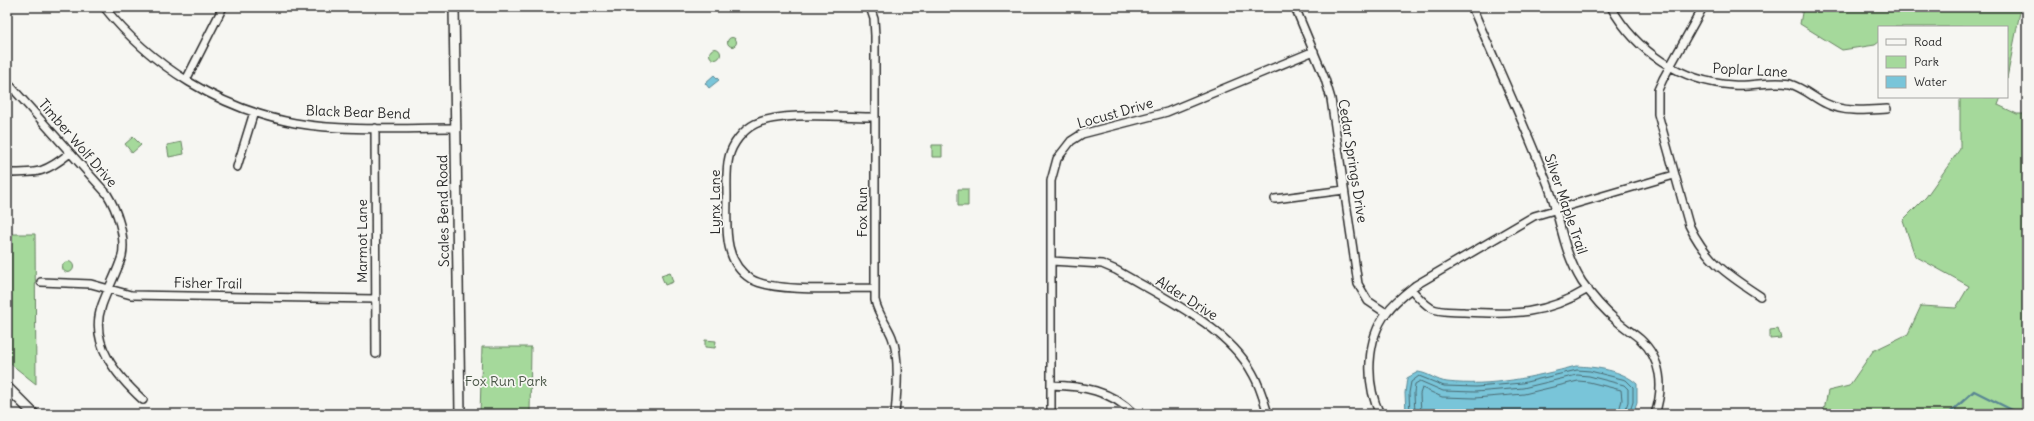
<svg xmlns="http://www.w3.org/2000/svg" width="2034" height="421" font-family="Delius,sans-serif">
  <style>
    .green { fill: #a5d99b; stroke: #688263 }
    .water { fill: #79c5d9; stroke: #5a8793 }
    .lines { fill: none; stroke-linecap: round; stroke-linejoin: round }
    .shore { stroke: #4a6971; stroke-width: 1 }
    .stream { stroke: #5a8793; stroke-width: 2.5 }
    .minor-casing { stroke: #2b2b2b; stroke-width: 10 }
    .tertiary-casing { stroke: #2b2b2b; stroke-width: 12 }
    .minor { stroke: #f6f6f2; stroke-width: 7 }
    .tertiary { stroke: #f6f6f2; stroke-width: 9 }
    .labels { text-anchor: middle; stroke-width: 3.5; stroke-linejoin: round; paint-order: stroke }
    .street-label { font-size: 14px; fill: #2b2b2b; stroke: #f6f6f2 }
    .park-label { font-size: 14px; fill: #4a5647; stroke: #f6f6f2 }
  </style>
  <rect width="100%" height="100%" fill="#f6f6f2"/>
  <filter id="ink" filterUnits="userSpaceOnUse"><feTurbulence type="fractalNoise" baseFrequency=".025" numOctaves="2"/><feDisplacementMap in="SourceGraphic" scale="8" xChannelSelector="R" yChannelSelector="G"/><feConvolveMatrix kernelMatrix="1 2 1 2 8 2 1 2 1" color-interpolation-filters="sRGB"/></filter>
  <g filter="url(#ink)">
    <path class="green" d="M 1803,7 L 2021,7 L 2007,78 L 2007,27 L 1879,27 L 1879,42 L 1875,45 L 1842,50 L 1800,24 Z
      M727.5 42a4.5 4.5 0 1 1 9 0a4.5 4.5 0 1 1-9 0Z
      M709.5 54a5.5 5.5 0 1 1 11 0a5.5 5.5 0 1 1-11 0Z
      M 1960,97 L 2001,97 L 1998,105 L 2017,114 L 2027,114 L 2027,414 L 1823,414 L 1828,391 L 1849,386 L 1873,351 L 1908,334 L 1921,306 L 1956,308 L 1969,286 L 1915,256 L 1903,220 L 1926,197 L 1960,149 Z
      M 133,137 L 141,145 L 132,153 L 125,144 Z
      M 182,142 L 184,154 L 169,157 L 167,145 Z
      M 932,145 L 942,145 L 942,157 L 932,157 Z
      M 958,189 L 968,189 L 968,206 L 958,206 Z
      M 7,234 L 35,234 L 36,384 L 7,361 Z
      M62.5 267a5.5 5.5 0 1 1 11 0a5.5 5.5 0 1 1-11 0Z
      M 670,272 L 673,282 L 665,285 L 661,275 Z
      M 1778,329 L 1781,338 L 1770,339 L 1770,330 Z
      M 705,340 L 716,341 L 715,348 L 705,347 Z
      M 482,347 L 531,347 L 530,414 L 480,414 Z"/>
    <path class="water" d="M 714,75 L 719,80 L 709,88 L 705,83 Z
      M 1576,366 C 1596,367 1622,370 1637,384 L 1637,403 L 1633,414 L 1406,413 L 1405,393 L 1407,378 L 1418,372 C 1428,373 1437,381 1447,382 C 1491,387 1534,377 1576,366 Z"/>
    <g class="lines">
      <path class="shore" d="M 1410,414 L 1409,393 L 1411,382 L 1419,376 L 1444,386 L 1476,387 L 1522,383 L 1577,370 L 1590,371 L 1626,380 L 1633,387 L 1633,402 L 1629,414
        M 1415,414 L 1414,393 L 1415,384 L 1420,381 L 1443,391 L 1475,392 L 1523,388 L 1577,375 L 1589,376 L 1624,385 L 1628,389 L 1628,402 L 1624,414
        M 1421,414 L 1420,394 L 1422,388 L 1442,397 L 1475,398 L 1524,394 L 1578,381 L 1589,382 L 1621,390 L 1622,400 L 1618,414"/>
      <path class="stream" d="M 1951,414 L 1951,412 L 1974,391 L 2020,414 L 2027,402"/>
      <g class="minor-casing">
        <path id="minor" d="M 104,7 C 151,66 220,109 295,123 C 347,132 403,128 456,128
          M 870,7 L 874,19 L 875,36 L 875,300 C 878,315 887,324 892,337 C 900,357 897,392 895,414
          M 1295,7 L 1325,79 L 1331,99 L 1358,284 L 1368,301 L 1386,313
          M 1472,7 C 1497,66 1525,125 1548,185 C 1561,219 1562,250 1582,282 C 1592,296 1603,309 1616,320 C 1623,327 1632,332 1640,339 C 1662,359 1664,388 1655,414
          M 1611,7 C 1636,51 1681,82 1733,85 C 1752,87 1771,80 1790,84 C 1804,88 1815,99 1827,104 C 1846,113 1868,110 1887,109
          M 1703,7 L 1663,79 L 1658,90 L 1658,114 L 1689,225 C 1706,261 1728,275 1760,296
          M 186,80 L 223,7
          M 7,82 L 107,194 C 117,210 126,237 122,256 C 117,273 108,288 102,305 C 88,343 117,376 143,400
          M 375,128 L 376,354
          M 237,167 L 254,112
          M 7,173 C 39,173 45,173 70,153
          M 1275,199 L 1344,190
          M 1051,261 L 1102,264 L 1116,270 C 1162,297 1227,326 1253,374 C 1260,386 1264,401 1268,414
          M 41,282 L 91,284 L 131,295 L 375,299
          M 874,288 C 845,288 774,293 751,279 C 722,261 727,225 727,196 C 727,183 726,169 729,157 C 732,144 743,130 755,124 C 780,111 844,117 875,117
          M 1411,289 C 1417,296 1423,303 1431,308 C 1440,313 1454,311 1464,312 C 1513,315 1545,315 1588,289
          M 1051,385 C 1082,386 1111,390 1134,414
          M 615,414 L 641,414
          M 1051,414 L 1051,181 L 1057,159 L 1071,141 L 1082,134 L 1167,112 L 1314,51
          M 1380,414 C 1365,384 1366,339 1387,312 C 1395,301 1406,293 1416,285 L 1534,216 L 1674,175"/>
      </g>
      <g class="tertiary-casing">
        <path id="tertiary" d="M 454,7 L 460,414
          M 7,387 L 34,414"/>
      </g>
      <use href="#minor" class="minor"/>
      <use href="#tertiary" class="tertiary"/>
    </g>
  </g>
  <g class="labels">
    <g class="street-label">
      <text transform="translate(1750 70) rotate(3)" y="5">Poplar Lane</text>
      <text transform="translate(358 112) rotate(2)" y="5">Black Bear Bend</text>
      <text transform="translate(1115 113) rotate(-16)" y="5">Locust Drive</text>
      <text transform="translate(78 143) rotate(49)" y="5">Timber Wolf Drive</text>
      <text transform="translate(1353 161) rotate(81)" y="5">Cedar Springs Drive</text>
      <text transform="translate(715 202) rotate(-90)" y="5">Lynx Lane</text>
      <text transform="translate(1566 204) rotate(71)" y="5">Silver Maple Trail</text>
      <text transform="translate(443 211) rotate(-91)" y="5">Scales Bend Road</text>
      <text transform="translate(862 212) rotate(-90)" y="5">Fox Run</text>
      <text transform="translate(362 241) rotate(-90)" y="5">Marmot Lane</text>
      <text transform="translate(208 283) rotate(1)" y="5">Fisher Trail</text>
      <text transform="translate(1187 298) rotate(32)" y="5">Alder Drive</text>
    </g>
    <g class="park-label">
      <text x="506" y="386">Fox Run Park</text>
    </g>
  </g>
  <rect width="2034" height="421" fill="none" stroke="#f6f6f2" stroke-width="24"/>
  <rect x="12" y="12" width="2010" height="397" fill="none" stroke="#2b2b2b" stroke-width="1.5" filter="url(#ink)"/>
  <rect x="1878" y="26" width="130" height="72" fill="#f6f6f2" stroke="#a5a5a2"/>
  <rect x="1886" y="39" width="20" height="6" fill="#f6f6f2" stroke="#a5a5a2"/>
  <text x="1914" y="46" font-size="12" fill="#2b2b2b">Road</text>
  <rect x="1886" y="56" width="20" height="12" fill="#a5d99b" stroke="#a5a5a2"/>
  <text x="1914" y="66" font-size="12" fill="#2b2b2b">Park</text>
  <rect x="1886" y="76" width="20" height="12" fill="#79c5d9" stroke="#a5a5a2"/>
  <text x="1914" y="86" font-size="12" fill="#2b2b2b">Water</text>
</svg>
